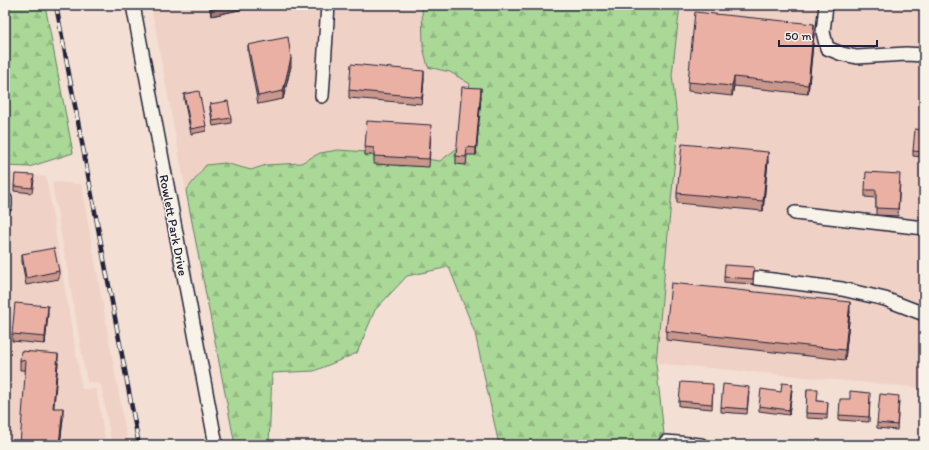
<svg xmlns="http://www.w3.org/2000/svg" width="929" height="450" font-family="Itim,sans-serif">
  <style>
    .built { fill: #f0d1c5 }
    .forest { fill: url(#forest-firs); stroke: #667d69 }
    .lines { fill: none; stroke-linecap: round; stroke-linejoin: round }
    .minor-casing { stroke: #22223b; stroke-width: 16 }
    .minor { stroke: #f7f3e8; stroke-width: 13 }
    .rail-casing { stroke: #22223b; stroke-width: 4.5 }
    .rail { stroke: #f7f3e8; stroke-width: 3; stroke-dasharray: 9; stroke-linecap: butt }
    .wall { fill: #c9978c; stroke: #22223b }
    .shaded-wall { fill: #a47b72; stroke: #22223b }
    .building { fill: #eab0a3; stroke: #22223b }
    .labels { text-anchor: middle; stroke-width: 3; stroke-linejoin: round; paint-order: stroke }
    .street-label { font-size: 13px; fill: #22223b; stroke: #f7f3e8 }
  </style>
  <defs>
    <pattern id="forest-firs" width="22" height="20" patternUnits="userSpaceOnUse"><rect width="22" height="20" fill="#aad897"/><path d="M5 1l3.5 6h-7zM16 11l3.5 6h-7z" fill="#92b983"/></pattern>
  </defs>
  <rect width="100%" height="100%" fill="#f3dfd3"/>
  <filter id="ink" filterUnits="userSpaceOnUse"><feTurbulence type="fractalNoise" baseFrequency=".025" numOctaves="2"/><feDisplacementMap in="SourceGraphic" scale="8" xChannelSelector="R" yChannelSelector="G"/><feConvolveMatrix kernelMatrix="1 2 1 2 8 2 1 2 1" color-interpolation-filters="sRGB"/></filter>
  <g filter="url(#ink)">
    <path class="built" d="M 151,5 L 422,5 L 423,47 L 428,67 L 450,72 L 470,84 L 459,147 L 440,161 L 320,153 L 301,163 L 266,165 L 250,170 L 225,163 L 206,165 L 186,191 Z
      M 680,5 L 924,5 L 924,388 L 656,363 L 678,126 L 672,75 Z
      M 5,172 L 46,177 L 82,389 L 96,389 L 106,445 L 5,445 Z
      M 52,182 L 81,184 L 128,445 L 112,445 L 101,385 L 98,383 L 87,382 Z"/>
    <path class="forest" d="M 5,5 L 45,5 L 73,153 L 29,167 L 5,166 Z
      M 422,5 L 680,5 L 672,75 L 678,126 L 656,363 L 664,434 L 660,434 L 659,445 L 499,445 L 475,333 L 449,267 L 407,276 L 375,310 L 357,353 L 314,371 L 272,373 L 269,445 L 235,445 L 186,191 L 206,165 L 225,163 L 251,170 L 266,165 L 301,163 L 320,153 L 338,150 L 381,153 L 440,161 L 459,147 L 470,84 L 450,72 L 428,67 L 423,47 Z"/>
    <g class="lines">
      <g class="minor-casing">
        <path id="minor" d="M 133,5 L 216,445
          M 826,5 L 823,32 L 827,48 L 842,54 L 857,57 L 906,54 L 924,55
          M 322,96 L 328,5
          M 5,206 L 5,199
          M 795,213 L 924,228
          M 757,278 L 842,289 L 885,299 L 924,314
          M 666,445 L 666,442 L 701,445"/>
      </g>
      <use href="#minor" class="minor"/>
      <g class="rail-casing">
        <path id="rail" d="M 56,5 L 139,445"/>
      </g>
      <use href="#rail" class="rail"/>
    </g>
    <path class="wall" d="M 209,5 L 262,5 L 211,16 Z
      M 814,34 L 808,94 L 734,86 L 732,96 L 688,91 L 688,82 Z
      M 248,45 L 291,66 L 283,99 L 258,104 L 248,52 Z
      M 424,78 L 422,104 L 349,98 L 349,90 Z
      M 184,94 L 206,126 L 206,131 L 191,134 L 184,99 Z
      M 481,96 L 476,155 L 467,155 L 466,165 L 456,164 L 456,156 Z
      M 210,104 L 231,118 L 231,123 L 213,126 L 210,109 Z
      M 924,130 L 924,157 L 913,156 L 913,151 Z
      M 431,132 L 429,167 L 374,164 L 374,155 L 365,155 L 365,147 Z
      M 768,161 L 763,211 L 677,203 L 677,193 Z
      M 34,180 L 32,193 L 14,191 L 14,186 Z
      M 900,182 L 898,216 L 876,215 L 876,198 L 865,197 L 865,190 Z
      M 22,254 L 59,271 L 59,279 L 26,285 L 22,262 Z
      M 754,272 L 753,284 L 724,282 L 724,277 Z
      M 850,311 L 845,360 L 666,340 L 666,331 Z
      M 48,313 L 45,344 L 12,341 L 12,334 Z
      M 20,360 L 58,363 L 53,408 L 63,418 L 60,445 L 25,370 L 20,370 Z
      M 713,389 L 712,409 L 679,406 L 679,401 Z
      M 792,389 L 789,415 L 759,411 L 759,406 L 781,392 Z
      M 807,389 L 817,401 L 828,402 L 827,419 L 806,418 Z
      M 749,392 L 747,414 L 721,412 L 721,407 Z
      M 870,398 L 869,422 L 839,420 L 839,415 Z
      M 899,401 L 897,430 L 877,428 L 877,423 Z
      M 924,405 L 924,431 L 922,431 Z"/>
    <path class="shaded-wall" d="M 229,5 L 262,5 L 211,16 L 211,9 Z
      M 814,24 L 814,34 L 808,94 L 808,85 Z
      M 291,58 L 291,66 L 283,99 L 283,91 Z
      M 424,71 L 424,78 L 422,104 L 422,97 Z
      M 734,77 L 734,86 L 732,96 L 732,86 Z
      M 481,88 L 481,96 L 476,155 L 476,148 Z
      M 768,152 L 768,161 L 763,211 L 763,201 Z
      M 850,302 L 850,311 L 845,360 L 845,350 Z
      M 48,306 L 48,313 L 45,344 L 45,337 Z
      M 58,354 L 58,363 L 53,417 L 53,408 Z
      M 792,384 L 792,389 L 789,415 L 789,410 Z
      M 63,408 L 63,418 L 60,445 L 59,445 Z"/>
    <path class="building" d="M 210,5 L 229,5 L 211,9 Z
      M 695,12 L 814,24 L 808,85 L 734,77 L 732,86 L 688,82 Z
      M 288,37 L 291,58 L 283,91 L 258,96 L 248,45 Z
      M 351,64 L 424,71 L 422,97 L 349,90 Z
      M 462,87 L 481,88 L 476,148 L 467,147 L 466,157 L 456,156 Z
      M 199,91 L 206,126 L 191,129 L 184,94 Z
      M 228,101 L 231,118 L 213,121 L 210,104 Z
      M 367,121 L 431,125 L 429,159 L 374,156 L 374,148 L 365,147 Z
      M 915,129 L 924,130 L 924,152 L 913,151 Z
      M 682,144 L 768,152 L 763,201 L 677,193 Z
      M 866,172 L 900,174 L 898,209 L 876,208 L 876,190 L 865,190 Z
      M 15,174 L 34,175 L 32,188 L 14,186 Z
      M 54,248 L 59,271 L 26,278 L 22,254 Z
      M 725,265 L 754,267 L 753,279 L 724,277 Z
      M 671,283 L 850,302 L 845,350 L 666,331 Z
      M 15,303 L 48,306 L 45,337 L 12,334 Z
      M 21,351 L 58,354 L 53,408 L 63,408 L 59,445 L 20,445 L 26,361 L 20,360 Z
      M 681,382 L 713,384 L 712,404 L 679,401 Z
      M 782,383 L 792,384 L 789,410 L 759,406 L 761,389 L 781,392 Z
      M 723,384 L 749,387 L 747,409 L 721,407 Z
      M 807,389 L 818,389 L 817,401 L 828,402 L 827,414 L 806,413 Z
      M 850,391 L 870,393 L 869,417 L 839,415 L 840,399 L 850,399 Z
      M 880,394 L 899,396 L 897,425 L 877,423 Z
      M 924,405 L 924,426 L 922,426 Z"/>
  </g>
  <g class="labels">
    <g class="street-label">
      <text transform="translate(174 225) rotate(79)" y="5">Rowlett Park Drive</text>
    </g>
  </g>
  <rect width="929" height="450" fill="none" stroke="#f7f3e8" stroke-width="20"/>
  <rect x="10" y="10" width="909" height="430" fill="none" stroke="#22223b" stroke-width="1.5" filter="url(#ink)"/>
  <path d="M779 40v6h98v-6" fill="none" stroke="#22223b" stroke-width="2"/>
  <text x="785" y="40" font-size="12" fill="#22223b" stroke="#f7f3e8" stroke-width="3" paint-order="stroke">50 m</text>
</svg>
